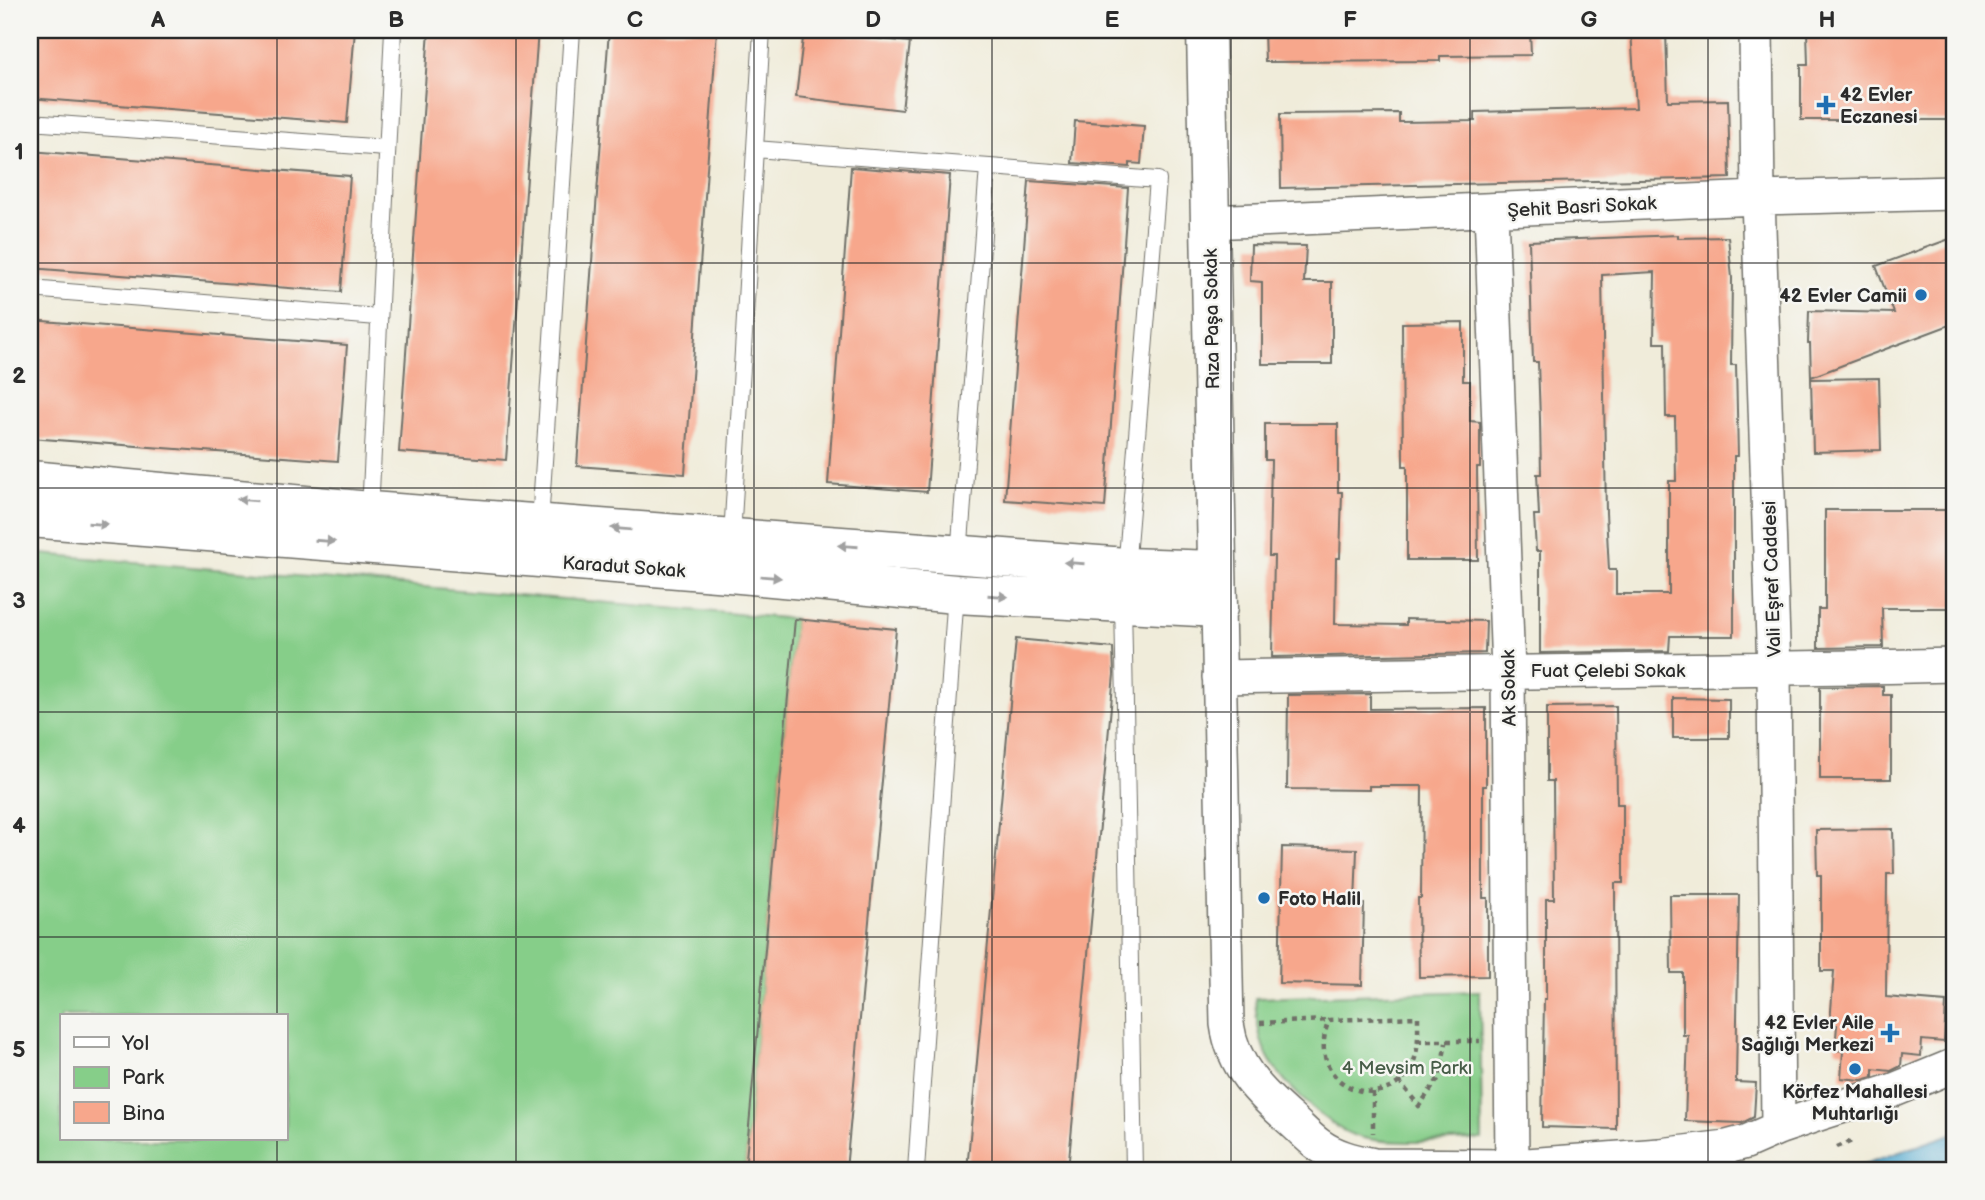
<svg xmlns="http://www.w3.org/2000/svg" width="1985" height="1200" font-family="'Balsamiq Sans',sans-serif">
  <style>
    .green { fill: #86ce89; stroke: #587c5a; stroke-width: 2; fill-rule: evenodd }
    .water { fill: #53a9cf; stroke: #3f6a7d; stroke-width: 2 }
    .building { fill: #f7a78c; fill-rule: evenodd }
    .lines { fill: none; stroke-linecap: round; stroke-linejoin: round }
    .service-casing { stroke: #706f68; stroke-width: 18 }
    .minor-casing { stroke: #706f68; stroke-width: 36 }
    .tertiary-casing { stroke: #706f68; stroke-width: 41 }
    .path { stroke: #706f68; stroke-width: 4.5; stroke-dasharray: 5 5; stroke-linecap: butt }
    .service { stroke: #fff; stroke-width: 16 }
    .minor { stroke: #fff; stroke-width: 33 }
    .tertiary { stroke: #fff; stroke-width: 38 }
    .oneway { fill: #a0a0a0 }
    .grid { fill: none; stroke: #2b2b2b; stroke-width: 2; stroke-opacity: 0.55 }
    .poi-dot { fill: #1f6fb2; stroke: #f6f6f2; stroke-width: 2.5 }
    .labels { text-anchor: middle; stroke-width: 5; stroke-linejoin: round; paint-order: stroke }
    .poi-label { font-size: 19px; font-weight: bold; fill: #2b2b2b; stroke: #f6f6f2; text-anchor: start }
    .street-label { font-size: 19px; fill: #2b2b2b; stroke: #f6f6f2 }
    .park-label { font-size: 19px; fill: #465c47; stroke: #f6f6f2 }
    .neatline { fill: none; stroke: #2b2b2b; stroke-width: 2.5 }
    .grid-label { font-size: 23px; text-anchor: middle; font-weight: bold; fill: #2b2b2b }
  </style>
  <rect width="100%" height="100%" fill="#f6f6f2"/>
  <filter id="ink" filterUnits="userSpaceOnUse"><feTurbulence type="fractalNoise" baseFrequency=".0143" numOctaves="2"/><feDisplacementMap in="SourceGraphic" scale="14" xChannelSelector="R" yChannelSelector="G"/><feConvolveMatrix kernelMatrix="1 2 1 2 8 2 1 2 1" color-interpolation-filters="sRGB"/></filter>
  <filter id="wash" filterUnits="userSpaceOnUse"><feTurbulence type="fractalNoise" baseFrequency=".00686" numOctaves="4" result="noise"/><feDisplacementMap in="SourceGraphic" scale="28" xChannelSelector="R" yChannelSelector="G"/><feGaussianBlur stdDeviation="1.57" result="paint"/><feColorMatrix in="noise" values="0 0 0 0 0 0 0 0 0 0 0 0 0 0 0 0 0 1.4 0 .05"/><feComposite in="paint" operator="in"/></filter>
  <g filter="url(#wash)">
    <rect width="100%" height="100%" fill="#f0ecda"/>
    <path class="green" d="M 30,553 L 795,619 L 745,1170 L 30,1170 ZM 61,1016 L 285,1016 L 285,1139 L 61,1139 Z
      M 1480,991 L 1482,1140 C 1446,1140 1386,1147 1353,1135 C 1324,1124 1278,1079 1265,1051 C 1258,1035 1256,1014 1255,998 Z"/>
    <path class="water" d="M 1955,1133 L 1955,1170 L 1847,1170 Z"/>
    <g id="blocks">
      <path class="building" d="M 30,30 L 355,30 L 347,123 L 30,98 Z
        M 429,30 L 538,30 L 506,460 L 399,452 Z
        M 609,30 L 717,30 L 685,474 L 577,466 Z
        M 804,30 L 910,42 L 902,110 L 796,97 Z
        M 1264,30 L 1530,30 L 1531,55 L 1440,56 L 1440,61 L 1265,62 Z
        M 1631,30 L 1666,30 L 1668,101 L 1728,100 L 1730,178 L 1281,188 L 1280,114 L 1399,113 L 1399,122 L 1475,121 L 1475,112 L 1636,108 Z
        M 1807,30 L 1955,30 L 1955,120 L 1801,120 L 1801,65 L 1808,65 Z
        M 1075,121 L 1144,126 L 1141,164 L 1130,163 L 1130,167 L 1072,163 Z
        M 30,151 L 350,176 L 341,292 L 30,268 Z
        M 851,167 L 950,175 L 927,492 L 828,484 Z
        M 1029,181 L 1128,188 L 1105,507 L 1005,500 Z
        M 1678,235 L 1678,238 L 1728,237 L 1732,278 L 1731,365 L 1736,365 L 1738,456 L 1734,456 L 1734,636 L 1670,636 L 1669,651 L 1540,653 L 1540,551 L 1536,551 L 1534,515 L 1539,515 L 1537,474 L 1541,474 L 1540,419 L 1538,362 L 1533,362 L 1529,241 ZM 1655,272 L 1654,343 L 1665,343 L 1666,417 L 1675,417 L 1676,481 L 1669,481 L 1669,594 L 1616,594 L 1616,570 L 1609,570 L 1606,513 L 1602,275 Z
        M 1955,237 L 1955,323 L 1811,377 L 1810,343 L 1808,343 L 1809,311 L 1894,313 L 1876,266 Z
        M 1251,245 L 1306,246 L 1304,282 L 1332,282 L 1332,364 L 1262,364 L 1262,282 L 1250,281 Z
        M 30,320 L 347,345 L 338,461 L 30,438 Z
        M 1463,322 L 1463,381 L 1470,381 L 1470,421 L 1480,422 L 1480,467 L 1477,467 L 1478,560 L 1407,560 L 1407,466 L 1403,466 L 1402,323 Z
        M 1879,378 L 1881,450 L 1813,452 L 1811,379 Z
        M 1265,424 L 1338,424 L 1338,492 L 1342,492 L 1340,558 L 1336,558 L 1335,624 L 1406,625 L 1406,619 L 1486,621 L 1485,653 L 1272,657 L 1274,556 L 1269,556 L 1271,460 L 1265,460 Z
        M 1825,510 L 1955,510 L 1955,608 L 1882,608 L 1883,647 L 1818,648 L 1818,609 L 1825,609 Z
        M 795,619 L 896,629 L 846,1170 L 745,1170 Z
        M 1016,639 L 1113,648 L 1114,674 L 1068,1170 L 967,1170 Z
        M 1883,686 L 1883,695 L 1891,695 L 1891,779 L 1820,779 L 1820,687 Z
        M 1370,694 L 1370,709 L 1486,708 L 1486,786 L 1483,786 L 1483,898 L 1488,898 L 1488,976 L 1419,977 L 1418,898 L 1421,898 L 1422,786 L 1369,786 L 1369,790 L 1287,789 L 1288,695 Z
        M 1673,698 L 1729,699 L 1729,738 L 1673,738 Z
        M 1616,706 L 1617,804 L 1623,804 L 1623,883 L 1615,883 L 1616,1129 L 1542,1127 L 1544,999 L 1546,999 L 1546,899 L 1554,899 L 1553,781 L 1547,781 L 1547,707 Z
        M 1893,829 L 1894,874 L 1887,874 L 1886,997 L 1946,1002 L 1944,1042 L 1922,1040 L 1921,1056 L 1902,1054 L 1901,1066 L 1891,1071 L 1873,1069 L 1873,1077 L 1862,1080 L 1841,1078 L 1843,1051 L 1835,1050 L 1837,1025 L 1830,1024 L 1834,971 L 1821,971 L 1821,875 L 1817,875 L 1816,830 Z
        M 1282,847 L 1357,849 L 1355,904 L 1364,904 L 1362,985 L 1279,983 Z
        M 1670,895 L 1739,895 L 1736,1082 L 1756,1083 L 1754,1117 L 1742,1123 L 1685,1121 L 1688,1035 L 1683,1035 L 1683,973 L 1671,973 Z"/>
    </g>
  </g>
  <g filter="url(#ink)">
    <use href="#blocks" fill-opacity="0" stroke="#706f68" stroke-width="2"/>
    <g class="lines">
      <g class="service-casing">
        <path id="service" d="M 30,122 L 386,148
          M 755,149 L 1158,180 L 1126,570
          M 30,289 L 378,317
          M 370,513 L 393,30
          M 540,523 L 572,30
          M 732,537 L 762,30
          M 959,556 L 988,167
          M 1123,602 L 1134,1170
          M 916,1170 L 956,592"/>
      </g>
      <g class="minor-casing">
        <path id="minor" d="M 1756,30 L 1758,198 L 1774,670 L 1778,1128
          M 1491,210 L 1508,671 L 1512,1166
          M 1209,222 L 1758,198 L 1955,193
          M 1218,608 L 1227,1024 C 1233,1067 1260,1093 1291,1120 C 1300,1128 1309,1138 1319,1145 C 1335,1157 1355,1161 1374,1165 L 1512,1166 L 1660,1155 L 1727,1147 L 1746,1142 L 1778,1128 L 1822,1113 L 1894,1090 L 1955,1065
          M 1219,677 C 1465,672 1710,671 1955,665"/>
      </g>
      <g class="tertiary-casing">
        <path id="tertiary" d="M 30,480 L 370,511 L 1126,567 L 1216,570
          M 30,518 L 729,573 L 956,594 L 1218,608 L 1206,30"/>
      </g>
      <path class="path" d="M 1418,1017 C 1418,1031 1419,1047 1414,1061 C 1393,1118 1301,1091 1329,1020 Z
        M 1260,1023 L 1329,1020
        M 1417,1041 L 1480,1041
        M 1399,1081 L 1419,1106 L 1439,1078 L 1446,1043
        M 1373,1092 L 1373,1133
        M 1837,1147 L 1852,1141"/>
      <use href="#service" class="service"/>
      <use href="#minor" class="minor"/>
      <use href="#tertiary" class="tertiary"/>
    </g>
    <defs><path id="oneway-solid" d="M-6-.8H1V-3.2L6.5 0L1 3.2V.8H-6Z" transform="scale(1.75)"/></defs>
    <g class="oneway">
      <use href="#oneway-solid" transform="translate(247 500) rotate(-175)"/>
      <use href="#oneway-solid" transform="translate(98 524) rotate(4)"/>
      <use href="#oneway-solid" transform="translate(621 529) rotate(-175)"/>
      <use href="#oneway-solid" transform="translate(325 541) rotate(4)"/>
      <use href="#oneway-solid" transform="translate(848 546) rotate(-176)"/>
      <use href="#oneway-solid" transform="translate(1074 563) rotate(-176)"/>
      <use href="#oneway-solid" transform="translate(771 577) rotate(5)"/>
      <use href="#oneway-solid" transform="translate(998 596) rotate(4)"/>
    </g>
  </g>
  <path class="grid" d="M 277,30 L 277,1016M 516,30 L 516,1170M 754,30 L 754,1170M 992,30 L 992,1170M 1231,30 L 1231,1170M 1470,30 L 1470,1170M 1708,30 L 1708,1170M 30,263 L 1955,263M 30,488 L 1955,488M 30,712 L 1955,712M 30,937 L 1955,937M 277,1139 L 277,1170"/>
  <g class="poi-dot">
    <path d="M1822.5 94.5h7v7h7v7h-7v7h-7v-7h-7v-7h7z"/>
    <circle cx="1921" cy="295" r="7"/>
    <circle cx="1264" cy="898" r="7"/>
    <path d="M1886.5 1022.5h7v7h7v7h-7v7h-7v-7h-7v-7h7z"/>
    <circle cx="1855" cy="1069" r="7"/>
  </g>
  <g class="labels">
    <g class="poi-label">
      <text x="1840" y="101">42 Evler<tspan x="1840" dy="22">Eczanesi</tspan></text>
      <text x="1907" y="302" text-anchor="end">42 Evler Camii</text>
      <text x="1278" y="905">Foto Halil</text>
      <text x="1874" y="1029" text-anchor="end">42 Evler Aile<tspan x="1874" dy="22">Sağlığı Merkezi</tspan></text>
      <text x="1855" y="1098" text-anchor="middle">Körfez Mahallesi<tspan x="1855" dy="22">Muhtarlığı</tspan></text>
    </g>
    <g class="street-label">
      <text transform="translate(1582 206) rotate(-3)" y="7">Şehit Basri Sokak</text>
      <text transform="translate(1211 319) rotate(-91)" y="7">Rıza Paşa Sokak</text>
      <text transform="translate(624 566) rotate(4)" y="7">Karadut Sokak</text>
      <text transform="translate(1771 579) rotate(-92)" y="7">Vali Eşref Caddesi</text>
      <text x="1608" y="677">Fuat Çelebi Sokak</text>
      <text transform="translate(1508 688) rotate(-91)" y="7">Ak Sokak</text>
    </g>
    <g class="park-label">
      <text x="1407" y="1074">4 Mevsim Parkı</text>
    </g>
  </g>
  <rect width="1985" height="1200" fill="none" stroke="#f6f6f2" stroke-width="77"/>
  <rect x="60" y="1014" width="228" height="126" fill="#f6f6f2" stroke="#a5a5a2" stroke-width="2"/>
  <rect x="74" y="1037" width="35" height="10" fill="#ffffff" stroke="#a5a5a2" stroke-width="2"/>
  <text x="122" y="1050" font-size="21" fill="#2b2b2b">Yol</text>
  <rect x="74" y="1067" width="35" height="21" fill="#86ce89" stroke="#a5a5a2" stroke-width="2"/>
  <text x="122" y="1084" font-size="21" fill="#2b2b2b">Park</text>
  <rect x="74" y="1102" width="35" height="21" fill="#f7a78c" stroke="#a5a5a2" stroke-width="2"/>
  <text x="122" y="1120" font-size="21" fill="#2b2b2b">Bina</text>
  <rect x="38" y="38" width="1908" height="1124" class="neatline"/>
  <g class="grid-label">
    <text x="158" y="27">A</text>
    <text x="396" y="27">B</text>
    <text x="635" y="27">C</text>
    <text x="873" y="27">D</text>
    <text x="1112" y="27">E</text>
    <text x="1350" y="27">F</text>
    <text x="1589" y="27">G</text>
    <text x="1827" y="27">H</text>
    <text x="19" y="159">1</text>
    <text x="19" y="383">2</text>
    <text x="19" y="608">3</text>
    <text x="19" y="833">4</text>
    <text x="19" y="1057">5</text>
  </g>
</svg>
